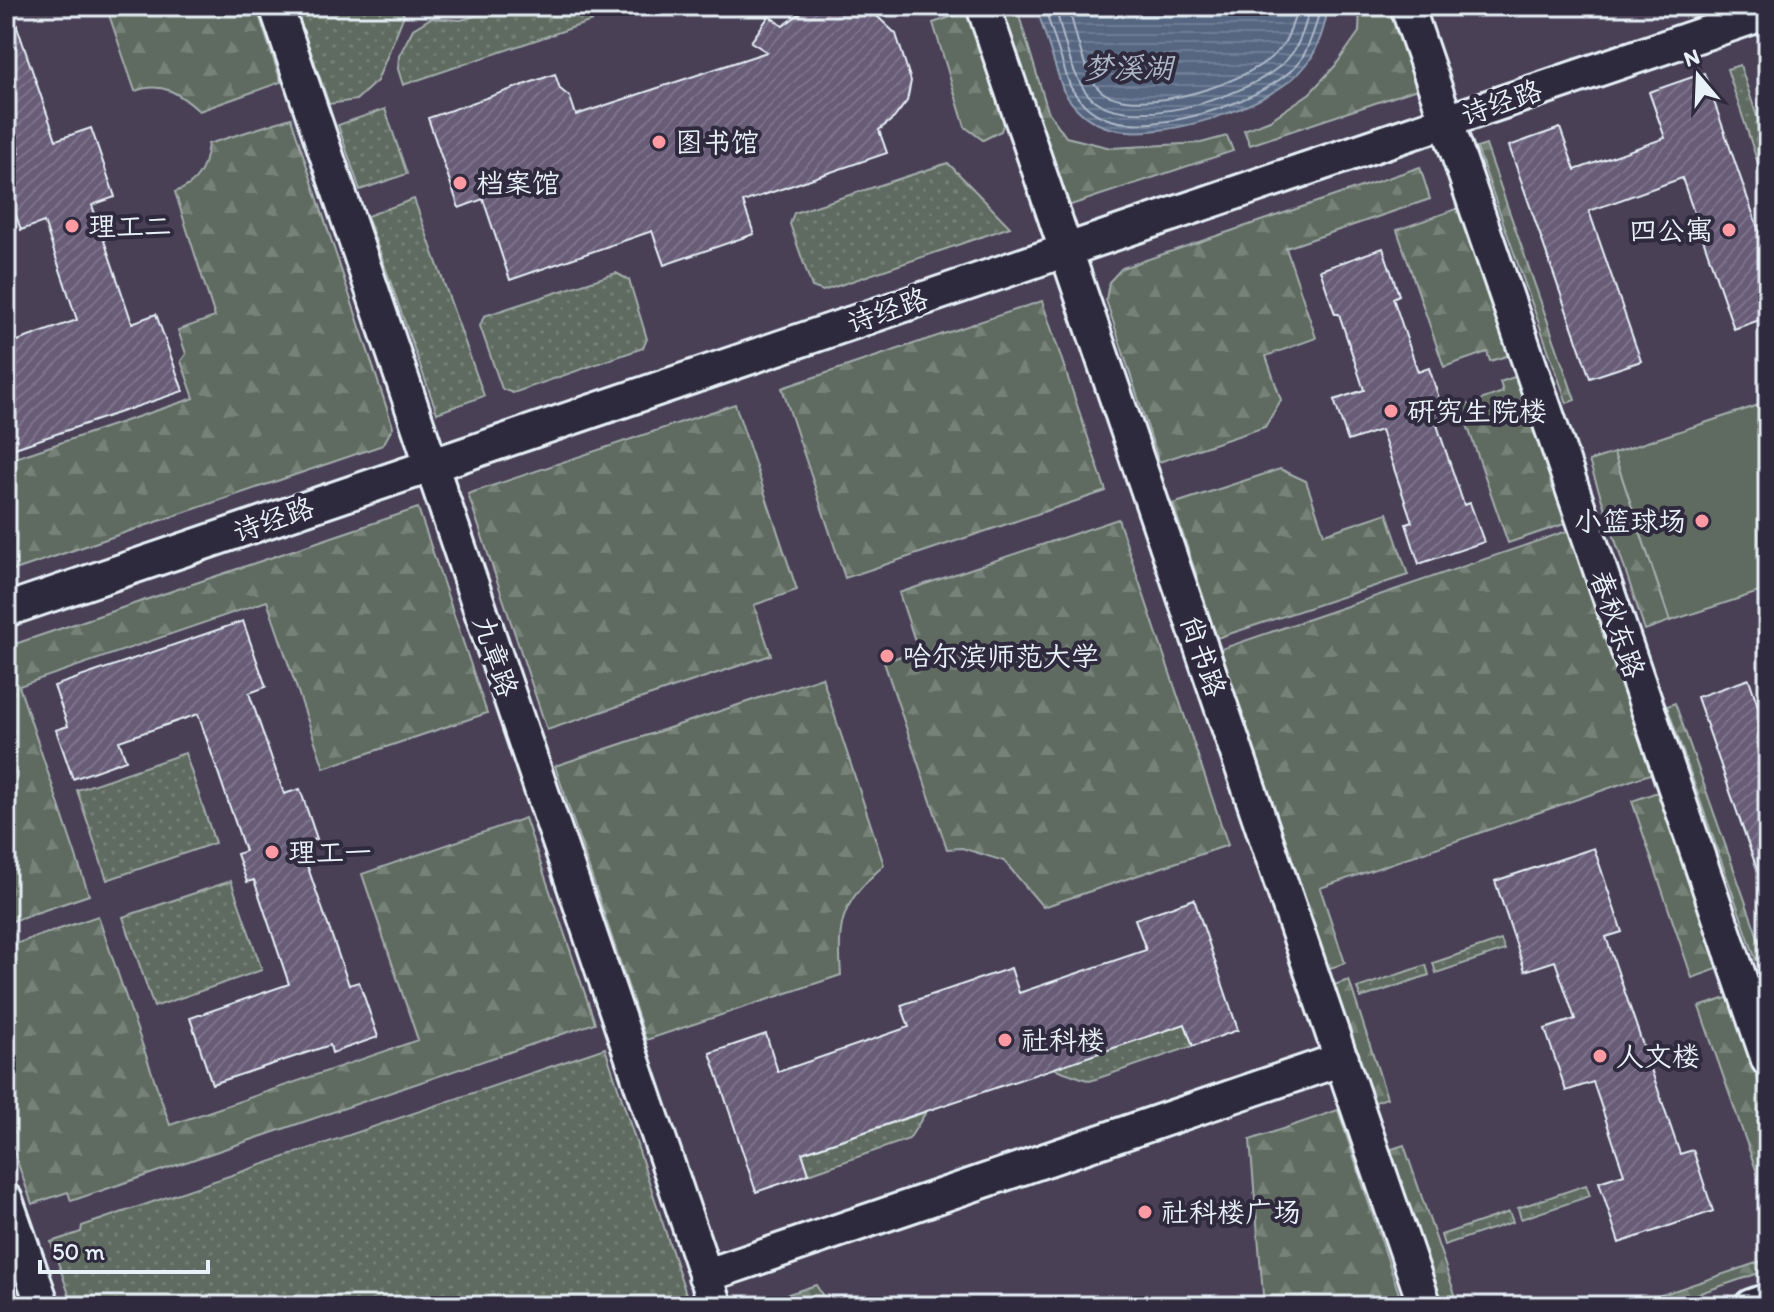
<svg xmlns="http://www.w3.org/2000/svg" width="1774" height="1312" font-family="Itim,'LXGW WenKai TC',sans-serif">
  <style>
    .built { fill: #484057 }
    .grass { fill: url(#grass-dots); stroke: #a4aeac; stroke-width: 2 }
    .forest { fill: url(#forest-firs); stroke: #a4aeac; stroke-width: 2 }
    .garden { fill: #5f6b60; stroke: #a4aeac; stroke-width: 2 }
    .water { fill: url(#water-rules); stroke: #909eb1; stroke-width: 2 }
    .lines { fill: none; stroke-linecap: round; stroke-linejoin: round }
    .shore { stroke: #aeb9c8; stroke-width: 2 }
    .building { fill: url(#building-hatch); stroke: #e8f1f8; stroke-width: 2 }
    .minor-casing { stroke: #e8f1f8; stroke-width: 38 }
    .minor { stroke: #2f2a3d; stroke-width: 32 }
    .poi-dot { fill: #ff9aa2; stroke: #2f2a3d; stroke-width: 3 }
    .labels { text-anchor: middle; stroke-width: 8; stroke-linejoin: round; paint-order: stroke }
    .street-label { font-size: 28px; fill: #e8f1f8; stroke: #2f2a3d }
    .poi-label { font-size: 28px; fill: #e8f1f8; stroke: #2f2a3d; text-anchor: start }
    .water-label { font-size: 30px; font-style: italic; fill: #aeb9c8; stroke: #2f2a3d }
  </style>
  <defs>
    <pattern id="grass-dots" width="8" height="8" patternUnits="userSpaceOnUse" patternTransform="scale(2)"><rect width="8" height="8" fill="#5f6b60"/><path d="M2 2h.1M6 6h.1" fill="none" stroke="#768178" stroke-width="1.8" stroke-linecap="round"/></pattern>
    <pattern id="forest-firs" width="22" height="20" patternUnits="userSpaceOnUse" patternTransform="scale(2)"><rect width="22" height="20" fill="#5f6b60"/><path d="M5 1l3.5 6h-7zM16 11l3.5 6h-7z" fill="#768178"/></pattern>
    <pattern id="water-rules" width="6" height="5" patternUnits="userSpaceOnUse" patternTransform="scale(2)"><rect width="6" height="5" fill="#566681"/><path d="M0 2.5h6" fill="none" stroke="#6e7c94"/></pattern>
    <pattern id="building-hatch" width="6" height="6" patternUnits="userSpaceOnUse" patternTransform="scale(2)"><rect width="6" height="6" fill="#675b77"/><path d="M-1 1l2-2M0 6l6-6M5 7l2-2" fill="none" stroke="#7d738b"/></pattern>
  </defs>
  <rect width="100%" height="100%" fill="#3a3449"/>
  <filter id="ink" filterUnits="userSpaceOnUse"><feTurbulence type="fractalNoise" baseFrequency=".0125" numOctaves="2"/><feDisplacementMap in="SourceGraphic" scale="16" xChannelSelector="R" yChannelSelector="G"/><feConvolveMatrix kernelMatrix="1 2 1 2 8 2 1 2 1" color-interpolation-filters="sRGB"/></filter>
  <g filter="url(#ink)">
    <path class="built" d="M 6,6 L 1768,6 L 1768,1306 L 6,1306 Z"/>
    <path class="grass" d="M 295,6 L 397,6 L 404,15 L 377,81 L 356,100 L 329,104 Z
      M 510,6 L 591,6 L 592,21 L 403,85 L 398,69 L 399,56 L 413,29 L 431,18 L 461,20 Z
      M 1740,65 L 1768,150 L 1768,194 L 1727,69 Z
      M 385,109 L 407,174 L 360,190 L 338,125 Z
      M 948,163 L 1010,227 L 823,291 L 812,287 L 790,224 L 794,213 Z
      M 414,199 L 484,396 L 437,413 L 367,216 Z
      M 616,273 L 629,280 L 647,339 L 643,348 L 513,393 L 502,389 L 480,326 L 484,316 Z
      M 185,753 L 215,843 L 107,880 L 77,790 Z
      M 231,881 L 262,970 L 154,1007 L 123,917 Z
      M 1501,940 L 1505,950 L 1436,973 L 1433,963 Z
      M 1426,965 L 1429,975 L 1361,998 L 1357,988 Z
      M 1185,1024 L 1193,1046 L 1090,1081 L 1053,1068 Z
      M 605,1048 L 690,1306 L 73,1306 L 51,1242 L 81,1232 L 82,1226 Z
      M 926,1112 L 909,1139 L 809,1174 L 802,1153 Z
      M 1586,1185 L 1590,1196 L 1521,1219 L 1518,1208 Z
      M 1509,1212 L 1513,1222 L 1444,1245 L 1441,1235 Z"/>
    <path class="forest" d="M 106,6 L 256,6 L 281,82 L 199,111 C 179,93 162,81 135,91 Z
      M 995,6 L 1016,6 L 1048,111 L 1066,137 L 1111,148 L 1201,143 L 1227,136 L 1233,151 L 1065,207 Z
      M 1360,6 L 1389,6 L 1417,89 L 1250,145 L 1244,130 L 1270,120 L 1310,93 L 1335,66 L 1359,32 Z
      M 968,11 L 1005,119 L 1001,131 L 983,140 L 965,127 L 933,23 Z
      M 291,118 L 393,427 L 383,445 L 6,573 L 6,461 L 194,398 L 181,361 L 186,354 L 178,330 L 215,317 L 175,192 C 199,184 205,168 208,144 Z
      M 1486,145 L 1575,400 L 1567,403 L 1477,148 Z
      M 1420,167 L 1430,199 L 1286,248 L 1316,338 L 1266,356 L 1281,400 L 1265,427 L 1159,462 L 1106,300 L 1109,282 L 1122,268 Z
      M 1459,208 L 1510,355 L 1490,361 L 1487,352 L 1444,367 L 1397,230 Z
      M 1042,301 L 1106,491 L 845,578 L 782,388 Z
      M 1520,375 L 1570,522 L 1508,543 L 1461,407 L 1503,392 L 1500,382 Z
      M 735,404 L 797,590 L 754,605 L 771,655 L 547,730 L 468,494 Z
      M 1614,453 L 1670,621 L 1645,630 L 1589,461 Z
      M 1280,469 L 1306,481 L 1324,534 L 1387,513 L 1408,575 L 1217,638 L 1173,504 Z
      M 418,508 L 487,713 L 324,768 L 267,601 L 19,686 L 89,895 L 6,923 L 6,647 Z
      M 1118,519 L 1228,845 L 1043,907 L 1004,861 L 962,848 L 947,849 L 884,662 L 918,650 L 899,593 Z
      M 1573,529 L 1656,772 L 1320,888 L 1345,963 L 1328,969 L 1218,650 Z
      M 822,677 L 884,865 C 842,903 837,919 841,975 L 646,1040 L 555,766 Z
      M 1675,703 L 1765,957 L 1756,960 L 1667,706 Z
      M 1663,790 L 1723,967 L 1692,978 L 1632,801 Z
      M 525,818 L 595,1023 L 71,1201 L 68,1192 L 32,1204 L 6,1129 L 6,947 L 98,916 L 170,1125 L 418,1040 L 362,874 Z
      M 1349,980 L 1387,1098 L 1370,1104 L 1331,986 Z
      M 1730,997 L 1768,1108 L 1768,1204 L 1699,1007 Z
      M 1338,1110 L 1403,1306 L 1264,1306 L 1250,1140 Z
      M 1404,1145 L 1459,1306 L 1439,1306 L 1386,1151 Z
      M 1768,1259 L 1768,1270 L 1662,1306 L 1629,1306 Z
      M 816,1285 L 829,1306 L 752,1306 Z"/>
    <path class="garden" d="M 1768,402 L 1768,589 L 1670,621 L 1614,453 Z"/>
    <path class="water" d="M 1036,6 L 1328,6 C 1326,23 1318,50 1307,64 C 1275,107 1153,146 1103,126 C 1085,119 1072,106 1063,90 Z"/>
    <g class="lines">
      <path class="shore" d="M 1044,6 L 1070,86 C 1078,100 1090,112 1105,118 C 1151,138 1275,100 1302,58 C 1310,44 1318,22 1320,6
        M 1055,6 C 1063,33 1072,85 1095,101 C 1138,132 1265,94 1293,52 C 1301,40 1307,20 1310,6
        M 1068,6 C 1075,28 1084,77 1101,91 C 1138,119 1257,82 1282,46 C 1290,36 1294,18 1298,6"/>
    </g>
    <path class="building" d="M 6,6 L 10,6 L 56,140 L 91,128 L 115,197 L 92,205 L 132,323 L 156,314 L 183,391 L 6,451 L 6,345 L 77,320 L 44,222 L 21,230 L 6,186 L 6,158 L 20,153 L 6,111 Z
      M 820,6 L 857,6 L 877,16 L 896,34 L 911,81 L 907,101 L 894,118 L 879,130 L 887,153 L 743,202 L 754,234 L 664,265 L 652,231 L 510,280 L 483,199 L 459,208 L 428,118 L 555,74 L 560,89 L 570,97 L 576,115 L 767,52 L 751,42 L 769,16 L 783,26 L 806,9 Z
      M 1704,73 L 1768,257 L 1768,317 L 1734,329 L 1682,178 L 1589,211 L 1641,361 L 1590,378 L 1509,146 L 1560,128 L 1575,170 L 1665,138 L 1649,92 Z
      M 1383,248 L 1399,295 L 1393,298 L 1418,372 L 1429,368 L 1447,422 L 1437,425 L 1464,505 L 1470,503 L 1484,542 L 1419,564 L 1406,524 L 1412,522 L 1381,430 L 1348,441 L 1334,400 L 1364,390 L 1339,314 L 1335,314 L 1320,270 Z
      M 243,621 L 266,687 L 249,693 L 284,794 L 300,789 L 317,839 L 300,845 L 349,985 L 359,982 L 378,1037 L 332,1053 L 330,1045 L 212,1084 L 190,1018 L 289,984 L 254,880 L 247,882 L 237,854 L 245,851 L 198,714 L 119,741 L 126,760 L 73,779 L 56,730 L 68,726 L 54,686 Z
      M 1749,679 L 1763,721 L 1768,719 L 1768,892 L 1765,892 L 1697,697 Z
      M 1594,848 L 1622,932 L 1606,937 L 1680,1154 L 1693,1150 L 1713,1211 L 1619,1243 L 1599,1182 L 1624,1174 L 1593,1082 L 1566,1091 L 1545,1029 L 1575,1019 L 1555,961 L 1525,971 L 1495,881 Z
      M 1194,899 L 1238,1030 L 1193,1046 L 1185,1024 L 802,1153 L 809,1174 L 756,1192 L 710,1053 L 766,1034 L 778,1072 L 909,1027 L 901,1005 L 1011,968 L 1019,993 L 1146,950 L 1135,919 Z"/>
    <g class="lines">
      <g class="minor-casing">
        <path id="minor" d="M 276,6 L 716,1306
          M 983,6 L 1425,1306
          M 1407,6 L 1768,1060
          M 6,610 L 1768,12
          M 6,1200 L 43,1306
          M 705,1276 L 1342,1059
          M 1751,1306 L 1768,1300"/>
      </g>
      <use href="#minor" class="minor"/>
    </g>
  </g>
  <g class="poi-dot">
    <circle cx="659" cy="142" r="8"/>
    <circle cx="460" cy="183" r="8"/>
    <circle cx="72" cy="226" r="8"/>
    <circle cx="1729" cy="230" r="8"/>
    <circle cx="1391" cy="411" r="8"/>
    <circle cx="1702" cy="521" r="8"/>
    <circle cx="887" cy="656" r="8"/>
    <circle cx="272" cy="852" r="8"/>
    <circle cx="1005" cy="1040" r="8"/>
    <circle cx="1600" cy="1056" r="8"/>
    <circle cx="1145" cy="1212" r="8"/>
  </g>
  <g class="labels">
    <g class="street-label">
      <text transform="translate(1501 102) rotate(-19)" y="10">诗经路</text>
      <text transform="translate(887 310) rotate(-19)" y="10">诗经路</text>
      <text transform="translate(273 519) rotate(-19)" y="10">诗经路</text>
      <text transform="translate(1618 624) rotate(71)" y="10">春秋东路</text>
      <text transform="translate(496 656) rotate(71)" y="10">九章路</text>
      <text transform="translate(1204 656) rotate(71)" y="10">尚书路</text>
    </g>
    <g class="poi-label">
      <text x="675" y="152">图书馆</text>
      <text x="476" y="193">档案馆</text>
      <text x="88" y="236">理工二</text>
      <text x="1713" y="240" text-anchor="end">四公寓</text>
      <text x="1407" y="421">研究生院楼</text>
      <text x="1686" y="531" text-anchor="end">小篮球场</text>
      <text x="903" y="666">哈尔滨师范大学</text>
      <text x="288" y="862">理工一</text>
      <text x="1021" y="1050">社科楼</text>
      <text x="1616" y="1066">人文楼</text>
      <text x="1161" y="1222">社科楼广场</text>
    </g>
    <g class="water-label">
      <text x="1128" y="78">梦溪湖</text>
    </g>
  </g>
  <rect width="1774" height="1312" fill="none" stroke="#2f2a3d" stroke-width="32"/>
  <rect x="16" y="16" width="1742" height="1280" fill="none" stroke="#e8f1f8" stroke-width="3" filter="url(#ink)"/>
  <g transform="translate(1698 76) rotate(341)" stroke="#2f2a3d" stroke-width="6" paint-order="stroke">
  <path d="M0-6L14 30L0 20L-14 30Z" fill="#e8f1f8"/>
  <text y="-12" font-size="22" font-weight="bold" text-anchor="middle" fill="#e8f1f8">N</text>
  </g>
  <path d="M40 1260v12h168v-12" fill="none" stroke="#e8f1f8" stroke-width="4"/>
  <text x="52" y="1260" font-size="24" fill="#e8f1f8" stroke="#2f2a3d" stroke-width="6" paint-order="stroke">50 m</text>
</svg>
